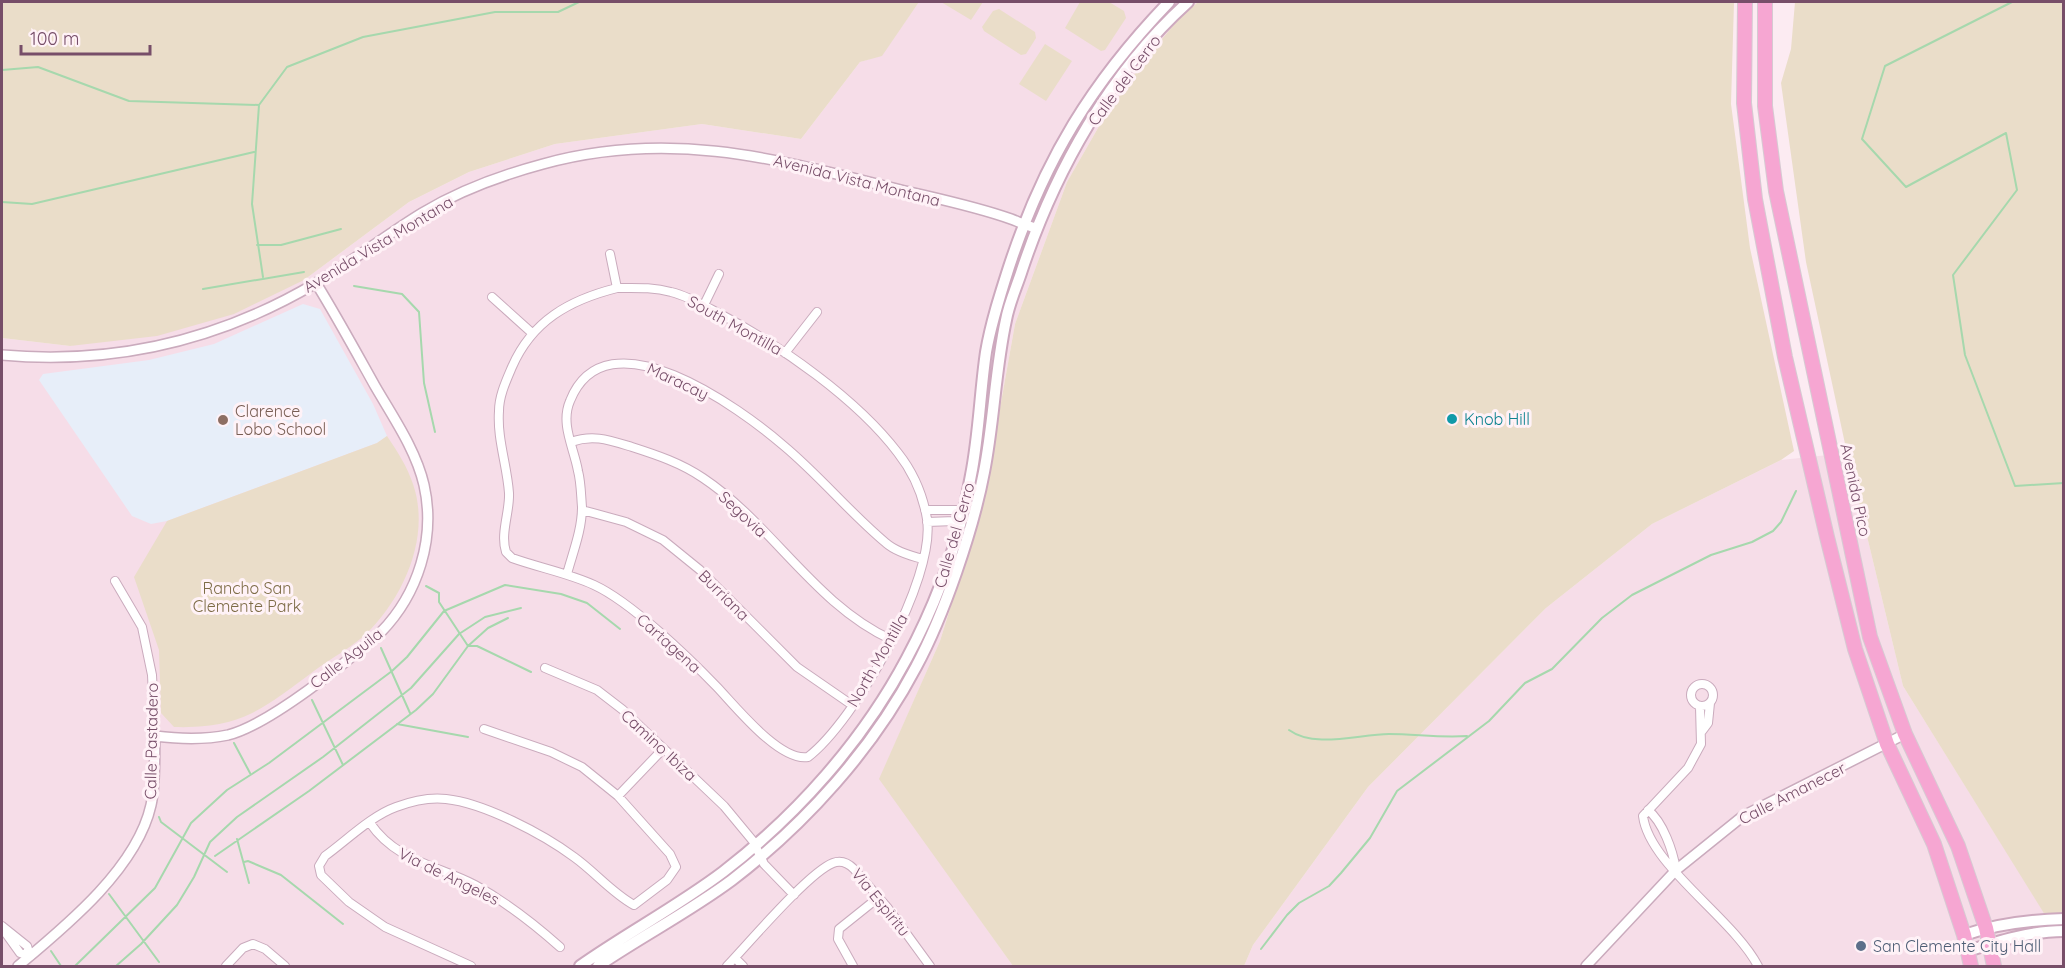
<svg xmlns="http://www.w3.org/2000/svg" width="2065" height="968" font-family="Quicksand,sans-serif">
  <style>
    .residential { fill: #f6dde8 }
    .education { fill: #e7eef9 }
    .green { fill: #eaddc9 }
    .lines { fill: none; stroke-linecap: round; stroke-linejoin: round }
    .stream { stroke: #a6d8ad; stroke-width: 2 }
    .minor-casing { stroke: #caabbd; stroke-width: 10 }
    .tertiary-casing { stroke: #caabbd; stroke-width: 12 }
    .secondary-casing { stroke: #cda9be; stroke-width: 14 }
    .trunk-casing { stroke: #d6cad2; stroke-width: 16 }
    .minor { stroke: #fff; stroke-width: 8 }
    .tertiary { stroke: #fff; stroke-width: 9 }
    .secondary { stroke: #fff; stroke-width: 10 }
    .trunk { stroke: #f6a6d2; stroke-width: 14 }
    .culture-dot { fill: #0f9aa8; stroke: #fff2f7; stroke-width: 2 }
    .education-dot { fill: #8d6e63; stroke: #fff2f7; stroke-width: 2 }
    .service-dot { fill: #5c6f8a; stroke: #fff2f7; stroke-width: 2 }
    .labels { text-anchor: middle; stroke-width: 6; stroke-linejoin: round; paint-order: stroke }
    .street-label { font-size: 16px; fill: #774e69; stroke: #fff2f7 }
    .education-label { font-size: 16px; fill: #785e54; stroke: #fff2f7; text-anchor: start }
    .culture-label { font-size: 16px; fill: #0d838f; stroke: #fff2f7; text-anchor: start }
    .park-label { font-size: 16px; fill: #7d6c46; stroke: #fff2f7 }
    .service-label { font-size: 16px; fill: #4e5e75; stroke: #fff2f7; text-anchor: start }
  </style>
  <rect width="100%" height="100%" fill="#fcebf2"/>
  <path class="residential" d="M 919,2 L 1198,2 L 1178,20 L 1102,121 L 1067,182 L 1015,324 L 983,503 L 940,641 L 880,778 L 1013,966 L 2,966 L 2,338 L 70,346 L 304,280 L 409,202 L 469,172 L 555,144 L 702,124 L 801,139 L 860,62 L 882,55 Z
    M 1847,453 L 1903,686 L 2045,914 L 2063,916 L 2063,966 L 1244,966 L 1253,945 L 1368,787 L 1546,608 L 1652,524 L 1781,460 Z"/>
  <path class="education" d="M 303,304 L 320,309 L 373,404 L 387,436 L 377,443 L 167,521 L 151,524 L 132,516 L 39,380 L 43,374 L 149,360 L 214,344 Z"/>
  <path class="green" d="M 2,2 L 919,2 L 882,56 L 860,62 L 801,139 L 702,124 L 555,144 L 469,172 L 409,202 L 304,280 L 234,314 L 157,336 L 70,346 L 2,338 Z
    M 941,2 L 983,2 L 971,20 Z
    M 1080,2 L 1109,2 L 1124,11 L 1126,18 L 1105,50 L 1101,51 L 1065,28 Z
    M 1198,2 L 1734,2 L 1731,104 L 1750,248 L 1794,451 L 1781,460 L 1652,524 L 1546,608 L 1368,787 L 1253,945 L 1244,966 L 1013,966 L 879,779 L 940,641 L 983,503 L 1015,324 L 1067,182 L 1102,121 L 1146,58 L 1178,20 Z
    M 1795,2 L 2063,2 L 2063,916 L 2045,915 L 1903,686 L 1847,453 L 1806,262 L 1781,83 L 1791,49 Z
    M 999,9 L 1035,32 L 1036,38 L 1026,54 L 1021,55 L 984,31 L 982,27 L 993,11 Z
    M 1045,44 L 1072,61 L 1046,101 L 1019,84 Z
    M 387,436 C 397,451 407,466 413,484 C 431,536 404,597 366,634 C 351,648 331,658 314,671 C 263,709 241,729 174,727 L 161,713 L 159,650 L 134,577 L 167,521 L 377,443 Z"/>
  <g class="lines">
    <path class="stream" d="M 2012,2 L 1885,66 L 1862,139 L 1906,187 L 2006,133 L 2017,190 L 1953,275 L 1965,355 L 2015,486 L 2064,483
      M 2,70 L 38,67 L 129,101 L 259,105
      M 2,202 L 32,204 L 254,152
      M 257,245 L 281,245 L 341,229
      M 263,277 L 252,204 L 259,105 L 287,67 L 363,37 L 495,12 L 558,12 L 579,2
      M 354,286 L 402,294 L 419,312 L 424,383 L 435,432
      M 203,289 L 304,272
      M 426,586 L 439,593 L 439,602 L 468,646 L 477,646 L 531,672
      M 381,648 L 410,713
      M 312,700 L 343,765
      M 397,724 L 468,737
      M 1289,730 C 1315,749 1359,734 1389,734 C 1415,734 1440,738 1467,736
      M 234,743 L 250,773
      M 159,817 L 161,822 L 227,872
      M 237,839 L 249,883
      M 215,856 L 309,791 L 416,710 L 433,694 L 468,646 L 488,628 L 508,618
      M 244,862 L 248,861 L 281,875 L 343,924
      M 109,894 L 159,962
      M 1261,949 L 1287,915 L 1299,903 L 1329,886 L 1341,873 L 1370,838 L 1397,791 L 1489,721 L 1525,683 L 1552,669 L 1602,618 L 1632,595 L 1711,555 L 1752,542 L 1773,531 L 1781,522 L 1796,491
      M 51,951 L 61,966
      M 75,966 L 155,888 L 191,823 L 227,790 L 269,763 L 392,671 L 407,657 L 444,611 L 505,585 L 561,594 L 587,603 L 620,629
      M 116,966 L 141,944 L 177,905 L 194,877 L 210,842 L 237,817 L 323,757 L 411,688 L 459,634 L 485,617 L 521,608"/>
    <g class="minor-casing">
      <path id="minor" d="M 610,254 L 617,288
        M 617,288 C 635,288 653,287 671,292 C 688,296 705,306 720,314 C 780,345 857,399 898,453 C 913,472 923,495 927,519 C 936,579 855,721 808,757 C 780,762 736,707 717,687 C 688,657 631,602 594,585 C 568,573 540,568 512,558 L 506,552 C 500,534 510,511 509,493 C 507,465 497,439 499,411 C 499,396 506,381 512,367 C 532,321 569,300 617,288 Z
        M 492,297 L 532,333
        M 704,305 L 719,274
        M 785,353 L 817,312
        M 571,442 C 593,434 609,440 632,447 C 657,455 681,463 703,478 C 772,524 815,605 892,640
        M 582,510 L 626,522 L 663,540 L 700,570 L 797,667 L 852,705
        M 925,510 L 957,510 L 962,516
        M 927,522 L 955,521 L 963,517
        M 567,574 C 573,552 582,530 582,507 C 581,496 581,482 578,471 C 574,448 560,424 570,401 C 606,310 740,408 784,446 C 820,476 850,513 886,543 C 895,551 911,556 923,559
        M 115,581 L 142,627 L 152,675 L 155,736
        M 545,668 L 597,690 L 623,710 L 724,806 L 753,841 L 764,864 L 794,895
        M1691 695a11 11 0 1 1 22 0a11 11 0 1 1-22 0Z
        M 1700,707 L 1701,744 L 1688,768 L 1643,816 C 1649,865 1733,918 1758,966
        M 1702,731 L 1708,723 L 1710,703
        M 618,796 L 663,749
        M 1648,810 C 1663,822 1673,851 1676,870
        M 370,823 C 396,861 436,865 475,885 C 506,902 533,923 560,947
        M 2,926 L 27,946 L 30,956
        M 2,928 L 20,953 L 30,956
        M 735,958 L 743,966
        M 226,966 L 243,948 L 253,944 L 265,949 L 285,966
        M 471,966 L 385,927 L 349,902 L 321,875 L 319,866 L 325,856 C 347,840 371,816 396,807 C 412,801 429,797 446,799 C 484,803 543,834 574,857 C 595,872 612,893 634,905 L 667,880 L 676,867 L 670,854 L 618,796 L 582,767 L 551,752 L 484,729
        M 727,966 C 748,944 809,872 833,863 C 841,860 848,863 854,869 L 887,907 L 930,966
        M 853,966 L 838,939 L 839,929 L 879,897"/>
    </g>
    <g class="tertiary-casing">
      <path id="tertiary" d="M 2,355 C 115,365 218,341 316,283 C 353,261 386,235 422,213 C 459,191 502,175 543,164 C 666,130 770,157 889,187 C 929,197 972,205 1011,219 C 1019,222 1027,226 1036,228
        M 18,966 C 66,926 137,868 151,805 C 156,783 154,758 155,736 C 179,739 204,740 228,735 C 269,725 348,661 381,632 C 418,594 436,538 424,485 C 416,450 393,417 375,386 C 356,352 337,317 316,283
        M 1586,966 L 1676,870 L 1743,816 L 1905,734"/>
    </g>
    <g class="secondary-casing">
      <path id="secondary" d="M 1964,935 C 1996,924 2029,920 2064,919
        M 1968,951 C 1999,941 2031,931 2064,931
        M 580,966 C 627,933 678,906 723,872 C 797,815 863,741 907,658 C 937,602 960,538 971,475 C 979,435 980,393 986,352 C 991,323 1000,295 1009,267 C 1044,160 1092,82 1169,2
        M 598,966 C 642,936 689,912 732,880 C 805,824 873,749 916,667 C 944,615 973,530 984,472 C 994,422 995,370 1006,320 C 1009,303 1017,286 1022,270 C 1055,171 1110,72 1188,2"/>
    </g>
    <g class="trunk-casing">
      <path id="trunk" d="M 1745,2 L 1744,103 L 1755,199 L 1785,357 L 1827,537 L 1855,649 L 1887,744 L 1934,844 L 1964,935 L 1971,966
        M 1765,2 L 1765,106 L 1776,191 L 1870,637 L 1905,734 L 1958,846 L 1986,928 L 1994,966"/>
    </g>
    <use href="#minor" class="minor"/>
    <use href="#tertiary" class="tertiary"/>
    <use href="#secondary" class="secondary"/>
    <use href="#trunk" class="trunk"/>
  </g>
  <circle class="culture-dot" cx="1452" cy="419" r="6"/>
  <circle class="education-dot" cx="223" cy="420" r="6"/>
  <circle class="service-dot" cx="1861" cy="946" r="6"/>
  <g class="labels">
    <g class="street-label">
      <text transform="translate(1124 80) rotate(-53)" y="6">Calle del Cerro</text>
      <text transform="translate(857 180) rotate(14)" y="6">Avenida Vista Montana</text>
      <text transform="translate(378 244) rotate(-31)" y="6">Avenida Vista Montana</text>
      <text transform="translate(735 325) rotate(29)" y="6">South Montilla</text>
      <text transform="translate(678 381) rotate(25)" y="6">Maracay</text>
      <text transform="translate(1856 490) rotate(78)" y="6">Avenida Pico</text>
      <text transform="translate(743 514) rotate(43)" y="6">Segovia</text>
      <text transform="translate(954 535) rotate(-74)" y="6">Calle del Cerro</text>
      <text transform="translate(724 595) rotate(45)" y="6">Burriana</text>
      <text transform="translate(669 643) rotate(42)" y="6">Cartagena</text>
      <text transform="translate(346 658) rotate(-38)" y="6">Calle Aguila</text>
      <text transform="translate(877 660) rotate(-60)" y="6">North Montilla</text>
      <text transform="translate(151 741) rotate(-89)" y="6">Calle Pastadero</text>
      <text transform="translate(659 745) rotate(43)" y="6">Camino Ibiza</text>
      <text transform="translate(1792 793) rotate(-27)" y="6">Calle Amanecer</text>
      <text transform="translate(449 876) rotate(26)" y="6">Via de Angeles</text>
      <text transform="translate(881 902) rotate(51)" y="6">Via Espiritu</text>
    </g>
    <g class="education-label">
      <text x="235" y="417">Clarence<tspan x="235" dy="18">Lobo School</tspan></text>
    </g>
    <g class="culture-label">
      <text x="1464" y="425">Knob Hill</text>
    </g>
    <g class="park-label">
      <text x="247" y="594">Rancho San<tspan x="247" dy="18">Clemente Park</tspan></text>
    </g>
    <g class="service-label">
      <text x="1873" y="952">San Clemente City Hall</text>
    </g>
  </g>
  <rect width="2065" height="968" fill="none" stroke="#774e69" stroke-width="6"/>
  <path d="M21 45v9h129v-9" fill="none" stroke="#774e69" stroke-width="3"/>
  <text x="30" y="45" font-size="18" fill="#774e69" stroke="#fff2f7" stroke-width="4.5" paint-order="stroke">100 m</text>
</svg>
